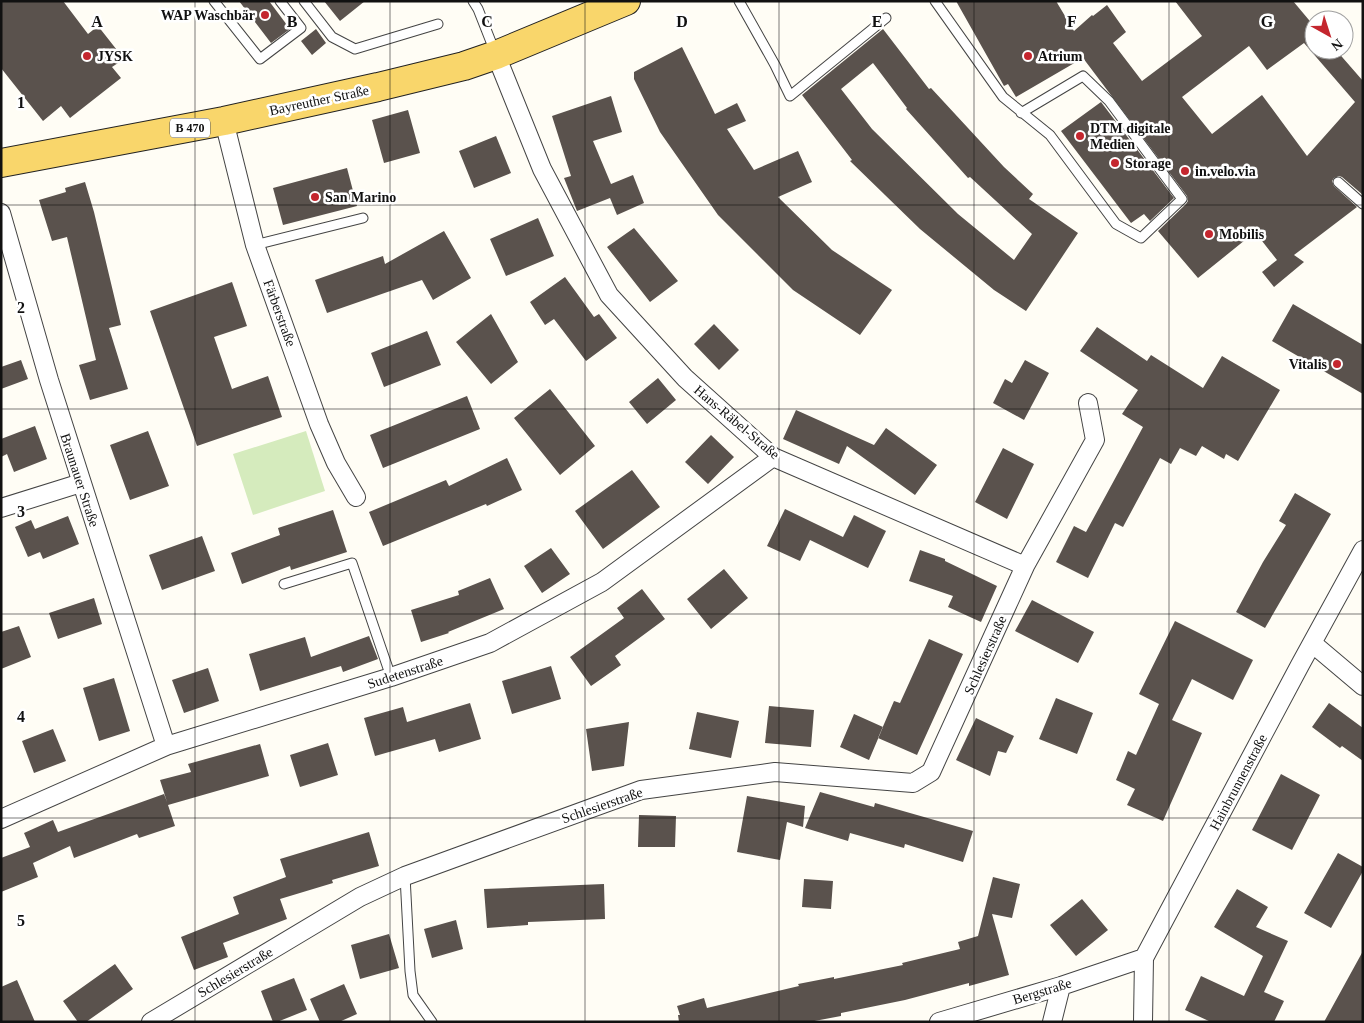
<svg xmlns="http://www.w3.org/2000/svg" width="1364" height="1023" font-family="'Times New Roman',serif">
  <style>
    .green { fill: #d5ebbd }
    .building { fill: #5a524d; fill-rule: evenodd }
    .lines { fill: none; stroke-linecap: round; stroke-linejoin: round }
    .lane-casing { stroke: #444; stroke-width: 11 }
    .street-casing { stroke: #444; stroke-width: 20 }
    .primary-casing { stroke: #222; stroke-width: 30 }
    .lane { stroke: #fff; stroke-width: 9 }
    .street { stroke: #fff; stroke-width: 18 }
    .primary { stroke: #f9d66b; stroke-width: 28 }
    .grid { fill: none; stroke: #111; stroke-width: 1; stroke-opacity: 0.55 }
    .poi-dot { fill: #c4262e; stroke: #fff; stroke-width: 2 }
    .labels { text-anchor: middle; stroke-width: 5; stroke-linejoin: round; paint-order: stroke }
    .shield { fill: #fff; stroke: #585858; stroke-width: 1 }
    .shield-label { font-size: 12px; font-weight: bold; fill: #111 }
    .poi-label { font-size: 14px; font-weight: bold; fill: #111; stroke: #fff; text-anchor: start }
    .street-label { font-size: 14px; fill: #111; stroke: #fff }
    .grid-label { font-size: 16px; text-anchor: middle; font-weight: bold; fill: #111; stroke: #fff; stroke-width: 5; stroke-linejoin: round; paint-order: stroke }
  </style>
  <rect width="100%" height="100%" fill="#fffdf5"/>
  <path class="green" d="M 306,431 L 325,491 L 253,515 L 233,454 Z"/>
  <path class="building" d="M 1,1 L 63,1 L 88,34 L 98,26 L 124,59 L 112,67 L 121,78 L 70,118 L 61,106 L 43,121 L 1,68 Z
    M 239,1 L 269,1 L 290,29 L 271,43 Z
    M 324,1 L 365,1 L 340,21 Z
    M 956,1 L 1056,1 L 1074,31 L 1092,15 L 1093,16 L 1107,5 L 1126,32 L 1113,43 L 1142,81 L 1202,36 L 1175,1 L 1293,1 L 1314,26 L 1314,50 L 1336,50 L 1363,81 L 1363,195 L 1342,177 L 1339,176 L 1334,178 L 1332,181 L 1334,186 L 1357,207 L 1294,255 L 1304,262 L 1274,287 L 1262,272 L 1277,260 L 1255,232 L 1198,278 L 1158,231 L 1186,204 L 1188,201 L 1187,196 L 1083,58 L 1016,97 L 1008,84 L 1004,86 ZM 1304,43 L 1355,102 L 1307,156 L 1262,95 L 1212,134 L 1182,97 L 1249,46 L 1267,70 Z
    M 316,29 L 326,43 L 312,55 L 301,41 Z
    M 883,29 L 929,89 L 931,88 L 1004,167 L 1033,194 L 1029,199 L 1078,233 L 1026,311 L 994,290 L 920,229 L 850,161 L 852,160 L 802,95 ZM 873,63 L 907,108 L 906,109 L 968,178 L 970,177 L 1032,234 L 1014,260 L 958,214 L 872,129 L 841,89 Z
    M 682,47 L 715,114 L 737,103 L 746,121 L 727,129 L 754,170 L 798,151 L 812,182 L 778,197 L 832,250 L 892,290 L 860,335 L 793,290 L 718,215 L 660,132 L 634,79 L 634,72 Z
    M 611,96 L 622,132 L 593,141 L 611,184 L 633,175 L 644,203 L 617,215 L 610,198 L 577,211 L 564,178 L 571,176 L 552,116 Z
    M 1101,102 L 1174,198 L 1150,221 L 1144,214 L 1131,223 L 1061,131 Z
    M 408,110 L 420,153 L 384,163 L 372,120 Z
    M 496,136 L 511,173 L 474,188 L 459,151 Z
    M 347,168 L 357,206 L 283,225 L 273,188 Z
    M 85,182 L 94,212 L 121,325 L 109,328 L 128,389 L 90,400 L 79,365 L 96,360 L 67,237 L 52,241 L 39,200 L 66,192 L 65,188 Z
    M 538,218 L 554,256 L 506,276 L 490,239 Z
    M 634,228 L 678,281 L 650,302 L 607,247 Z
    M 444,231 L 471,278 L 433,300 L 422,280 L 327,313 L 315,280 L 383,256 L 385,264 Z
    M 565,277 L 594,317 L 599,314 L 617,338 L 586,361 L 554,319 L 545,325 L 530,302 Z
    M 232,282 L 247,326 L 214,337 L 232,389 L 268,376 L 282,417 L 197,446 L 150,311 Z
    M 1293,304 L 1363,345 L 1363,394 L 1272,341 Z
    M 491,314 L 518,362 L 491,384 L 456,342 Z
    M 714,324 L 739,350 L 719,370 L 694,344 Z
    M 1097,327 L 1147,361 L 1151,355 L 1203,388 L 1222,356 L 1280,390 L 1238,461 L 1226,454 L 1224,459 L 1202,446 L 1196,456 L 1180,448 L 1171,464 L 1160,458 L 1123,527 L 1115,523 L 1088,578 L 1056,562 L 1074,526 L 1086,532 L 1143,427 L 1122,414 L 1138,390 L 1080,351 Z
    M 427,331 L 441,365 L 384,387 L 371,353 Z
    M 21,360 L 28,379 L 1,389 L 1,367 Z
    M 1025,360 L 1049,373 L 1024,420 L 993,403 L 1005,379 L 1012,383 Z
    M 658,378 L 676,400 L 647,424 L 629,402 Z
    M 550,389 L 595,446 L 560,475 L 514,418 Z
    M 467,396 L 480,429 L 383,468 L 370,435 Z
    M 796,410 L 874,445 L 886,428 L 937,465 L 915,495 L 847,446 L 839,464 L 783,439 Z
    M 35,426 L 47,459 L 14,472 L 7,454 L 1,457 L 1,439 Z
    M 148,431 L 169,486 L 130,500 L 110,445 Z
    M 711,435 L 734,457 L 708,484 L 685,462 Z
    M 1003,448 L 1034,464 L 1007,519 L 975,502 Z
    M 507,458 L 522,490 L 487,506 L 486,504 L 383,546 L 369,512 L 446,480 L 449,486 Z
    M 632,470 L 660,507 L 603,549 L 575,511 Z
    M 1295,493 L 1331,514 L 1265,628 L 1236,612 L 1263,562 L 1286,525 L 1279,521 Z
    M 785,509 L 843,537 L 854,515 L 886,531 L 868,568 L 810,540 L 800,561 L 767,546 Z
    M 333,510 L 347,552 L 291,570 L 290,566 L 242,584 L 231,553 L 280,535 L 278,528 Z
    M 68,516 L 79,544 L 43,559 L 40,552 L 28,557 L 15,527 L 31,520 L 35,529 Z
    M 202,536 L 215,571 L 162,590 L 149,555 Z
    M 551,548 L 570,574 L 542,593 L 524,566 Z
    M 920,550 L 945,559 L 945,561 L 997,586 L 981,622 L 948,607 L 953,596 L 909,581 Z
    M 724,569 L 748,598 L 711,629 L 687,599 Z
    M 490,578 L 504,609 L 448,632 L 449,633 L 421,642 L 411,610 L 459,595 L 458,591 Z
    M 642,589 L 665,619 L 615,656 L 621,665 L 591,686 L 570,657 L 624,618 L 617,608 Z
    M 94,598 L 102,624 L 58,639 L 49,613 Z
    M 1032,600 L 1094,632 L 1078,663 L 1015,631 Z
    M 1175,621 L 1253,660 L 1233,700 L 1192,679 L 1172,720 L 1202,733 L 1163,821 L 1127,805 L 1135,789 L 1116,780 L 1128,751 L 1136,755 L 1159,704 L 1139,694 Z
    M 19,626 L 31,657 L 1,669 L 1,632 Z
    M 369,636 L 378,659 L 343,672 L 341,666 L 260,691 L 249,654 L 305,637 L 311,657 Z
    M 929,639 L 963,654 L 917,755 L 878,738 L 894,701 L 900,703 Z
    M 551,666 L 561,699 L 512,714 L 502,681 Z
    M 208,668 L 219,701 L 184,713 L 172,680 Z
    M 114,678 L 130,731 L 99,741 L 83,688 Z
    M 1056,698 L 1093,713 L 1077,754 L 1039,739 Z
    M 470,703 L 481,739 L 439,752 L 435,739 L 375,756 L 364,718 L 403,707 L 407,722 Z
    M 1329,703 L 1363,728 L 1363,761 L 1342,746 L 1340,748 L 1312,727 Z
    M 769,706 L 814,710 L 811,747 L 765,743 Z
    M 697,712 L 739,721 L 731,758 L 689,749 Z
    M 854,714 L 883,727 L 869,760 L 840,747 Z
    M 976,718 L 1014,736 L 1006,753 L 998,751 L 990,776 L 956,760 Z
    M 629,722 L 624,766 L 592,771 L 586,729 Z
    M 53,729 L 66,761 L 34,773 L 22,741 Z
    M 328,743 L 338,775 L 300,787 L 290,755 Z
    M 260,744 L 269,776 L 168,805 L 175,826 L 139,838 L 137,834 L 74,858 L 70,846 L 33,863 L 38,877 L 1,892 L 1,858 L 30,847 L 24,833 L 53,820 L 58,832 L 164,794 L 167,802 L 160,780 L 191,772 L 188,764 Z
    M 1281,774 L 1320,795 L 1292,850 L 1252,830 Z
    M 820,792 L 874,807 L 875,803 L 973,831 L 963,862 L 905,844 L 904,848 L 850,833 L 848,841 L 805,828 Z
    M 747,796 L 805,806 L 803,827 L 787,822 L 780,860 L 737,852 Z
    M 639,815 L 676,816 L 675,847 L 638,847 Z
    M 369,832 L 379,866 L 332,880 L 333,883 L 280,899 L 287,919 L 223,943 L 228,957 L 194,970 L 181,937 L 239,914 L 233,897 L 286,877 L 280,859 Z
    M 1338,853 L 1363,867 L 1363,871 L 1331,928 L 1304,913 Z
    M 993,877 L 1020,884 L 1012,918 L 992,914 L 1009,975 L 969,986 L 969,983 L 905,1000 L 841,1013 L 841,1016 L 809,1022 L 679,1022 L 678,1015 L 680,1015 L 677,1006 L 704,998 L 707,1008 L 799,986 L 798,984 L 834,977 L 834,979 L 903,965 L 902,963 L 960,949 L 958,942 L 978,936 Z
    M 804,879 L 833,881 L 831,909 L 802,907 Z
    M 604,884 L 605,919 L 528,922 L 528,925 L 487,928 L 484,889 Z
    M 1237,889 L 1268,907 L 1256,927 L 1288,941 L 1264,992 L 1284,1001 L 1274,1022 L 1211,1022 L 1185,1010 L 1201,976 L 1244,996 L 1263,956 L 1214,927 Z
    M 1082,899 L 1108,930 L 1076,956 L 1050,925 Z
    M 456,920 L 463,949 L 432,958 L 424,929 Z
    M 389,934 L 399,968 L 360,979 L 351,945 Z
    M 1363,951 L 1363,1022 L 1324,1022 Z
    M 115,964 L 133,989 L 86,1022 L 78,1022 L 63,1001 Z
    M 294,978 L 307,1010 L 277,1022 L 273,1022 L 261,991 Z
    M 17,980 L 35,1022 L 1,1022 L 1,987 Z
    M 344,984 L 357,1014 L 339,1022 L 320,1022 L 310,999 Z"/>
  <g class="lines">
    <g class="lane-casing">
      <path id="lane" d="M 214,1 L 260,59 L 301,28 L 280,1
        M 304,1 L 332,37 L 355,49 L 438,24
        M 473,1 L 478,9 L 495,52
        M 739,1 L 775,65 L 790,96 L 886,18
        M 935,1 L 1003,97 L 1050,135 L 1116,224 L 1141,238 L 1182,199 L 1109,101 L 1083,76 L 1021,113
        M 1338,182 L 1363,204
        M 255,245 L 363,218
        M 284,584 L 352,563 L 391,677
        M 405,876 L 410,971 L 413,995 L 432,1022"/>
    </g>
    <g class="street-casing">
      <path id="street" d="M 496,55 L 542,169 L 609,295 L 685,378 L 773,457 L 1025,566 L 1095,440 L 1088,403
        M 224,121 L 255,245 L 319,424 L 336,463 L 356,497
        M 1,213 L 49,380 L 166,746
        M 1,508 L 81,483
        M 1312,643 L 1363,686
        M 1,819 L 166,746 L 391,677 L 490,643 L 602,582 L 773,457
        M 151,1022 L 360,897 L 405,876 L 641,790 L 775,772 L 913,783 L 931,772 L 1025,566
        M 939,1022 L 1061,986 L 1144,958
        M 1052,1022 L 1061,986
        M 1143,1022 L 1144,958 L 1300,665 L 1363,550"/>
    </g>
    <g class="primary-casing">
      <path id="primary" d="M 1,163 L 224,121 L 378,87 L 464,66 L 496,55 L 626,1"/>
    </g>
    <use href="#lane" class="lane"/>
    <use href="#street" class="street"/>
    <use href="#primary" class="primary"/>
  </g>
  <path class="grid" d="M 195,1 L 195,1022M 390,1 L 390,1022M 585,1 L 585,1022M 779,1 L 779,1022M 974,1 L 974,1022M 1169,1 L 1169,1022M 1,205 L 1363,205M 1,409 L 1363,409M 1,614 L 1363,614M 1,818 L 1363,818"/>
  <g class="poi-dot">
    <circle cx="265" cy="15" r="5"/>
    <circle cx="87" cy="56" r="5"/>
    <circle cx="1028" cy="56" r="5"/>
    <circle cx="1080" cy="136" r="5"/>
    <circle cx="1115" cy="163" r="5"/>
    <circle cx="1185" cy="171" r="5"/>
    <circle cx="315" cy="197" r="5"/>
    <circle cx="1209" cy="234" r="5"/>
    <circle cx="1337" cy="364" r="5"/>
  </g>
  <g class="labels">
    <rect class="shield" x="170" y="118.5" width="40" height="19" rx="4"/>
    <g class="shield-label">
      <text x="190" y="132">B 470</text>
    </g>
    <g class="poi-label">
      <text x="255" y="20" text-anchor="end">WAP Waschbär</text>
      <text x="97" y="61">JYSK</text>
      <text x="1038" y="61">Atrium</text>
      <text x="1090" y="133">DTM digitale<tspan x="1090" dy="16">Medien</tspan></text>
      <text x="1125" y="168">Storage</text>
      <text x="1195" y="176">in.velo.via</text>
      <text x="325" y="202">San Marino</text>
      <text x="1219" y="239">Mobilis</text>
      <text x="1327" y="369" text-anchor="end">Vitalis</text>
    </g>
    <g class="street-label">
      <text transform="translate(319 100) rotate(-12)" y="5">Bayreuther Straße</text>
      <text transform="translate(280 313) rotate(70)" y="5">Färberstraße</text>
      <text transform="translate(737 422) rotate(40)" y="5">Hans-Räbel-Straße</text>
      <text transform="translate(80 480) rotate(72)" y="5">Braunauer Straße</text>
      <text transform="translate(985 655) rotate(-66)" y="5">Schlesierstraße</text>
      <text transform="translate(405 672) rotate(-18)" y="5">Sudetenstraße</text>
      <text transform="translate(1238 782) rotate(-62)" y="5">Hainbrunnenstraße</text>
      <text transform="translate(602 805) rotate(-19)" y="5">Schlesierstraße</text>
      <text transform="translate(235 972) rotate(-31)" y="5">Schlesierstraße</text>
      <text transform="translate(1042 991) rotate(-17)" y="5">Bergstraße</text>
    </g>
  </g>
  <g class="grid-label">
    <text x="97" y="27">A</text>
    <text x="292" y="27">B</text>
    <text x="487" y="27">C</text>
    <text x="682" y="27">D</text>
    <text x="877" y="27">E</text>
    <text x="1072" y="27">F</text>
    <text x="1267" y="27">G</text>
    <text x="21" y="108">1</text>
    <text x="21" y="313">2</text>
    <text x="21" y="517">3</text>
    <text x="21" y="722">4</text>
    <text x="21" y="926">5</text>
  </g>
  <rect width="1364" height="1023" fill="none" stroke="#111111" stroke-width="5"/>
  <g transform="translate(1329 35) rotate(141)"><circle r="24" fill="#ffffff" stroke="#a0a0a0"/>
  <path d="M0-4L9 19L0 12L-9 19Z" fill="#c4262e"/>
  <text y="-8" font-size="14" font-weight="bold" text-anchor="middle" fill="#111111">N</text>
  </g>
</svg>
